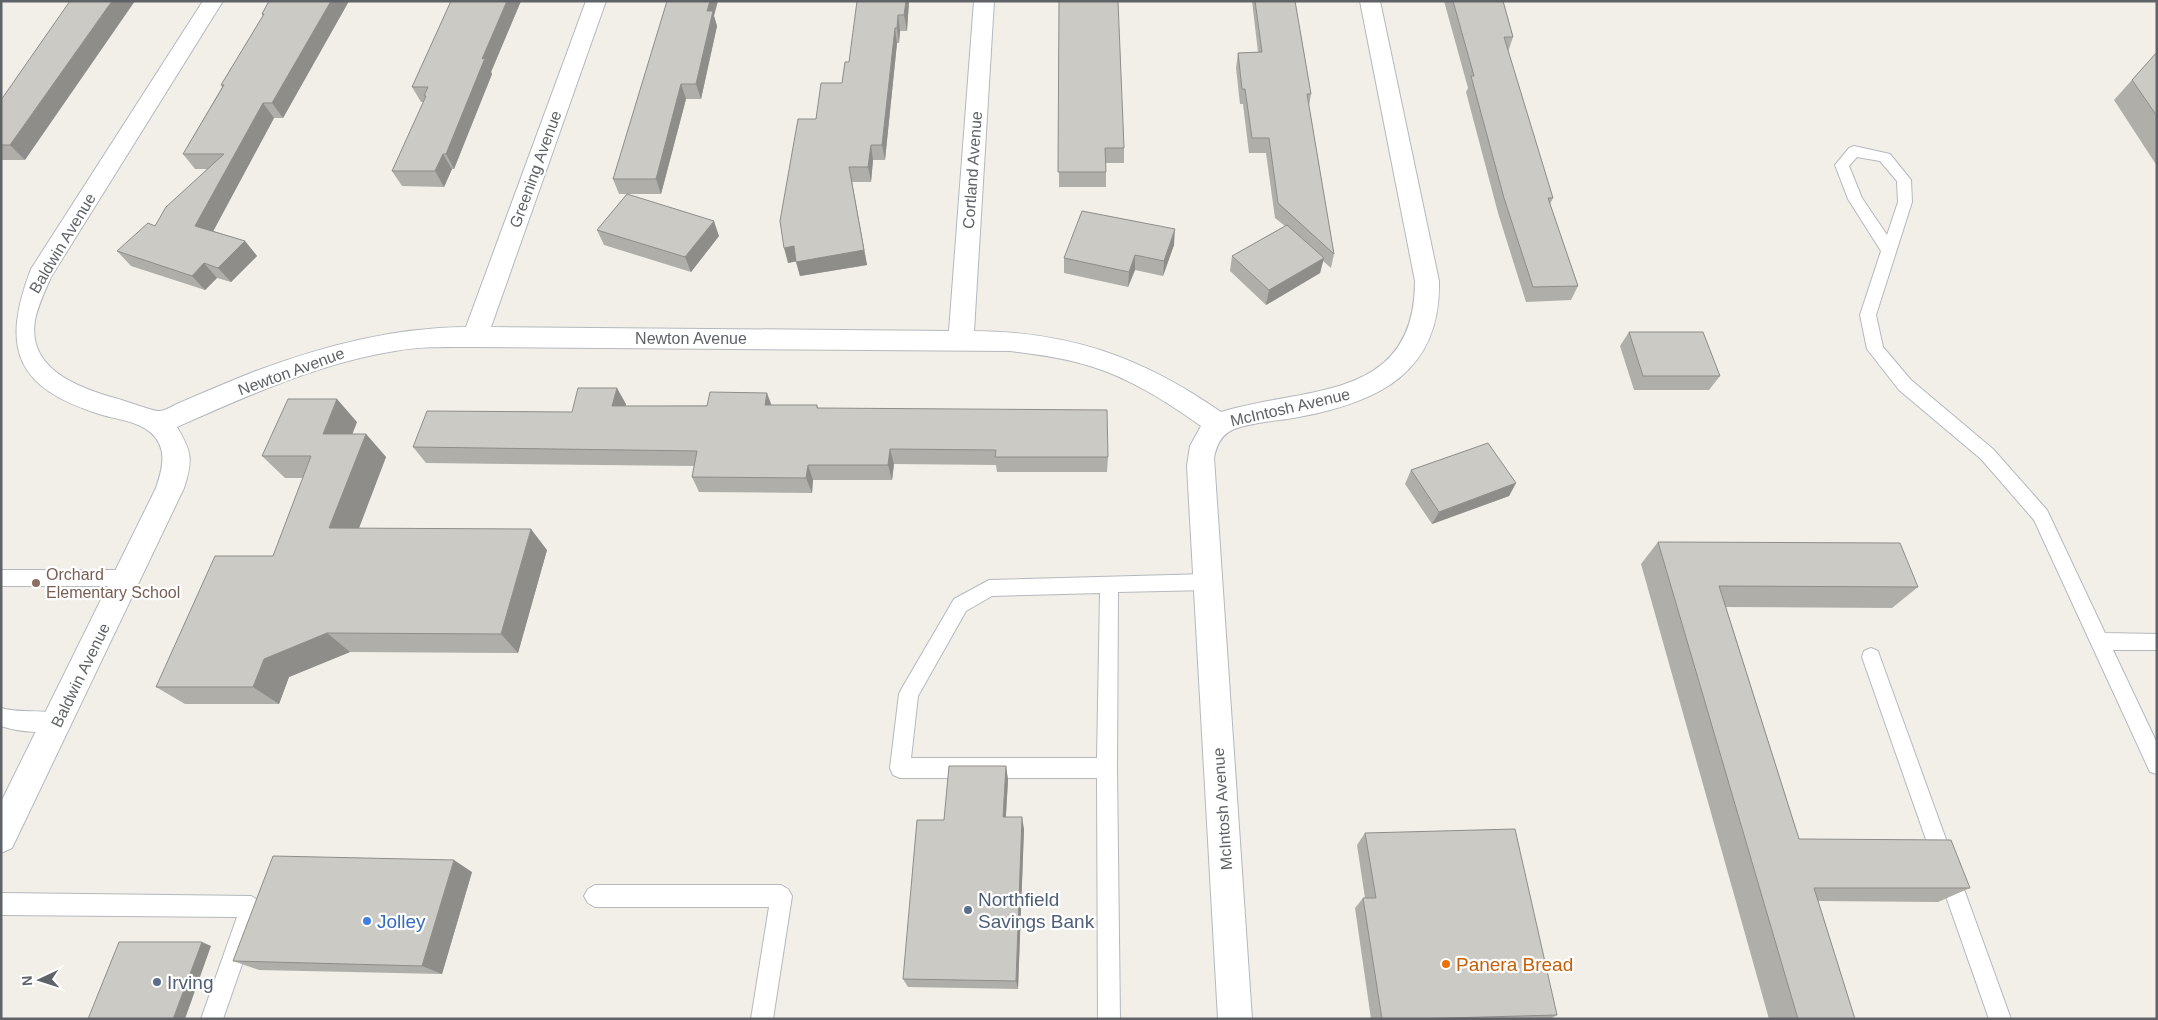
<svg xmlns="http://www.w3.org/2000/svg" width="2158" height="1020" font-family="Arial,sans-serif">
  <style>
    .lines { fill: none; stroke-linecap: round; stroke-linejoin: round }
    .service-casing { stroke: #b5b8bc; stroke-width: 2 }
    .minor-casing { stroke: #b5b8bc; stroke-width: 2 }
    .service { fill: #fff; fill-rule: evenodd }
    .minor { fill: #fff; fill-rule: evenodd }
    .wall { fill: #afaea9 }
    .shaded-wall { fill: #8f8d8a }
    .building { fill: #cccac5; stroke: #8f8d8a }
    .education-dot { fill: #8d6e63; stroke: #fff; stroke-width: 2 }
    .service-dot { fill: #5c6f8a; stroke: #fff; stroke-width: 2 }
    .shop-dot { fill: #3f7fe0; stroke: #fff; stroke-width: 2 }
    .food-dot { fill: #e8710a; stroke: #fff; stroke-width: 2 }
    .labels { text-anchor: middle; stroke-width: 4.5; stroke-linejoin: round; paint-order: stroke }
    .street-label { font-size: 16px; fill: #5f6368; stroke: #fff }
    .education-label { font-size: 16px; fill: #785e54; stroke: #fff; text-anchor: start }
    .near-service-label { font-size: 19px; fill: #4e5e75; stroke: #fff; text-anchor: start }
    .near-shop-label { font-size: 19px; fill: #366cbe; stroke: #fff; text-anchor: start }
    .near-food-label { font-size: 19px; fill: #c56008; stroke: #fff; text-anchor: start }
  </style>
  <rect width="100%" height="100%" fill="#f1efe8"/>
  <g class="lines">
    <g class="service-casing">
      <path id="service" d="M 1854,146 L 1890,154 L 1911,180 L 1912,202 L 1876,315 L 1883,347 L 1911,380 L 1993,449 L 2047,510 L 2105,633 L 2157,634 L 2157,650 L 2113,650 L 2157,743 L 2157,774 L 2150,772 L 2034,520 L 1981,459 L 1899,390 L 1867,349 L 1860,315 L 1881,251 L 1848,199 L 1835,165 L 1849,148 ZM 1857,157 L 1880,161 L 1897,181 L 1898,202 L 1887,235 L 1862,198 L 1849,166 Z
        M 1,570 L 126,570 L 132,572 L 135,578 L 132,584 L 126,586 L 1,586 Z
        M 1208,574 L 1214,576 L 1217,582 L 1214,588 L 1208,590 L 1118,592 L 1117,768 L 1120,1019 L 1098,1019 L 1097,778 L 900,778 L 893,775 L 890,768 L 899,694 L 902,688 L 954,599 L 989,580 ZM 1100,593 L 1097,758 L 911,758 L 918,696 L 966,611 L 992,596 Z
        M 1871,648 L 1878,651 L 1880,657 L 2011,1019 L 1989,1019 L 1862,657 L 1864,651 Z
        M 1,708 C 22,714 44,708 64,716 L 67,722 L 64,728 C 47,735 19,732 1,726 Z
        M 595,885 L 781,885 L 788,889 L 792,896 L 773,1019 L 751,1019 L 769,907 L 595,907 L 588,903 L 584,896 L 588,889 Z
        M 1,893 L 251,896 L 258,900 L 262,907 L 223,1019 L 201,1019 L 237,917 L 1,915 Z"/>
    </g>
    <g class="minor-casing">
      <path id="minor" d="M 203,1 L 223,1 L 51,277 C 45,291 38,305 35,320 C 27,367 74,386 111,397 C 121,399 152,411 158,411 C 164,412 174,405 179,403 C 205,392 230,381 256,371 C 326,345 392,328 466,327 L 586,1 L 606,1 L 491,327 L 949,331 L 974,1 L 994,1 L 974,331 C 1071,332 1141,357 1221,412 C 1304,386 1415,403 1415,281 L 1360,1 L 1380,1 L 1439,281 C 1441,373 1378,402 1299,417 C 1279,421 1250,422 1232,430 C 1220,436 1216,447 1214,458 L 1252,1019 L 1218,1019 L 1187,466 L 1190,446 L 1201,426 C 1167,402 1130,378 1090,366 C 1064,358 1037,354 1010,351 L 475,347 C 448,347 421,346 395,351 C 319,363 247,396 177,427 C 192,452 193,460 184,488 L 12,848 L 1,853 L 1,802 L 156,488 C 163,468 168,447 150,432 C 137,421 115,419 99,414 C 17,388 0,350 31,269 Z"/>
    </g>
    <use href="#service" class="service"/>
    <use href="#minor" class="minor"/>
  </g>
  <path class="wall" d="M 269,1 L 349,1 L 283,118 L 274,118 L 213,231 L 245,241 L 257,256 L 231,282 L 217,278 L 205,290 L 131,266 L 117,251 L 155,226 L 207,169 L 195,169 L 183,154 L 222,87 L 221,85 L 263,16 L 262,14 Z
    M 451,1 L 521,1 L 491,72 L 492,74 L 454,169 L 452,169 L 444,187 L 402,186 L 392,171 L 424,102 L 421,102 L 412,87 Z
    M 909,1 L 907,31 L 900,31 L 899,43 L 897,43 L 885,160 L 873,160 L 871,182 L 852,182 L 867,265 L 800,276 L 796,261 L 788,263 L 816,119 L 842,83 L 849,62 Z
    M 1059,1 L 1124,148 L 1124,163 L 1106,163 L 1106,187 L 1059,187 Z
    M 1252,1 L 1295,1 L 1311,94 L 1309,106 L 1334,254 L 1331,268 L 1323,261 L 1320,273 L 1266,305 L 1230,271 L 1232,256 L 1285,226 L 1275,218 L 1266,153 L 1249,153 L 1243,104 L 1240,104 L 1236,68 L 1238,53 L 1258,52 Z
    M 1444,1 L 1503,1 L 1513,37 L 1508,52 L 1553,198 L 1550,204 L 1578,286 L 1571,300 L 1526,302 L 1498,213 L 1466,92 L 1468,88 Z
    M 714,16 L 717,26 L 701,99 L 686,99 L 661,194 L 628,194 L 719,236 L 691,272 L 604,245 L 597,230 L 627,194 L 619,194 L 613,179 Z
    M 2157,52 L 2157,166 L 2114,100 Z
    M 1,100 L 25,160 L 1,160 Z
    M 1174,245 L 1163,276 L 1135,270 L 1128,287 L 1064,273 L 1064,258 Z
    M 1629,332 L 1720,376 L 1709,390 L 1634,390 L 1620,346 Z
    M 626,404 L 625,406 L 817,405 L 818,408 L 1108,457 L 1107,472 L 997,472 L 996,465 L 894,464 L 892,480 L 813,480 L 812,493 L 699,492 L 692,477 L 694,466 L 426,463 L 413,447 L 572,412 Z
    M 357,422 L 352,434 L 366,434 L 386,457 L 359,528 L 547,550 L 518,653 L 350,652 L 289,677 L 279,704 L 185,704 L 156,687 L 273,556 L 303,478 L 285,478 L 262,456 Z
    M 1411,470 L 1516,483 L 1509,496 L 1432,524 L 1405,484 Z
    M 1658,542 L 1918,587 L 1892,608 L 1726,607 L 1799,839 L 1970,888 L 1938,902 L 1818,901 L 1855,1019 L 1769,1019 L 1641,564 Z
    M 1006,766 L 1008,780 L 1006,817 L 1024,829 L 1018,989 L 908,987 L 903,979 L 944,820 Z
    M 1365,833 L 1557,1015 L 1550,1019 L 1371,1019 L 1355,908 L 1363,898 L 1365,898 L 1357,845 Z
    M 472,872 L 442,974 L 259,970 L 233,961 Z"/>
  <path class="shaded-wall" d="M 112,1 L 135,1 L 25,160 L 10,145 Z
    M 331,1 L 349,1 L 283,118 L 272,103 Z
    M 507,1 L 521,1 L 491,72 L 492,74 L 454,169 L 446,154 L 482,59 Z
    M 710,1 L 718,1 L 714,16 L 717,26 L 701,99 L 696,84 L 707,11 Z
    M 906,1 L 909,1 L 907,31 L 904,15 Z
    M 898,15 L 900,31 L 899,43 L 897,28 Z
    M 895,28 L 897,43 L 885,160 L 882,145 Z
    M 681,84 L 686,99 L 661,194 L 656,179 Z
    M 263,103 L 274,118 L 208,241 L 195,226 Z
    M 871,145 L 873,160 L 871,182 L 868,167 Z
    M 443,154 L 452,169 L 444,187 L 435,171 Z
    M 849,167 L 867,265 L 800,276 L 796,262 Z
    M 714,221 L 719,236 L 691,272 L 685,257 Z
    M 1175,229 L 1174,245 L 1163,276 L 1164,261 Z
    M 245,241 L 257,256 L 231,282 L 218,268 Z
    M 794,246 L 798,261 L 788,263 L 784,248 Z
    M 1135,255 L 1135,270 L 1128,287 L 1129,272 Z
    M 1324,258 L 1320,273 L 1266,305 L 1269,290 Z
    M 204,263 L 217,278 L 205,290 L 192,276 Z
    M 617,388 L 626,404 L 621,422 L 612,406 Z
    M 767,393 L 773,409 L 765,405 Z
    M 337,399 L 357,422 L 344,456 L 323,434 Z
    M 366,434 L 386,457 L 351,549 L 329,528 Z
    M 890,449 L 894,464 L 892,480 L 888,465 Z
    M 808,465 L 813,480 L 812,493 L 806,478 Z
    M 1516,483 L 1509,496 L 1432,524 L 1439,512 Z
    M 531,529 L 547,550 L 518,653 L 501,634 Z
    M 327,633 L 350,652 L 289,677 L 279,704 L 253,687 L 264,659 Z
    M 1006,766 L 1008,780 L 1005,829 L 1003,817 Z
    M 1022,817 L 1024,829 L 1018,989 L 1016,981 Z
    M 454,860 L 472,872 L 442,974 L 422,966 Z
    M 202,942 L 211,946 L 185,1019 L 173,1019 Z"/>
  <path class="building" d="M 70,1 L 112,1 L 10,145 L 1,145 L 1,100 Z
    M 269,1 L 331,1 L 272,103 L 263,103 L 195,226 L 245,241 L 218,268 L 204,263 L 192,276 L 117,251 L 148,223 L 155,226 L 166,207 L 224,154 L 183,154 L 224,85 L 221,85 L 264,14 L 262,14 Z
    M 451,1 L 507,1 L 482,59 L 485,58 L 446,154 L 443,154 L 435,171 L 392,171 L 426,96 L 424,96 L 428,87 L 412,87 Z
    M 667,1 L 710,1 L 707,11 L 713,11 L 696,84 L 681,84 L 656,179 L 613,179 Z
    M 857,1 L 906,1 L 904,15 L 898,15 L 897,28 L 895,28 L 882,145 L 871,145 L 868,167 L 849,167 L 864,250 L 796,262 L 794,246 L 784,248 L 780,221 L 798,119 L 816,119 L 821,83 L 842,83 L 845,62 L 849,62 Z
    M 1059,1 L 1118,1 L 1124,148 L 1105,148 L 1106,172 L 1058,172 Z
    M 1255,1 L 1295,1 L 1311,94 L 1307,94 L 1334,254 L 1278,203 L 1269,138 L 1252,138 L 1245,89 L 1242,89 L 1238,53 L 1262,52 Z
    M 1453,1 L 1503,1 L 1513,37 L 1504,37 L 1553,198 L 1548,198 L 1578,286 L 1533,287 L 1504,198 L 1471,76 L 1474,76 Z
    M 2157,52 L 2157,116 L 2132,80 Z
    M 627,194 L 714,221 L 685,257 L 597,230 Z
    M 1082,211 L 1175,229 L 1164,261 L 1135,255 L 1129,272 L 1064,258 Z
    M 1287,225 L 1324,258 L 1269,290 L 1232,256 Z
    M 1629,332 L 1703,332 L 1720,376 L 1643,376 Z
    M 578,388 L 617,388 L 612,406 L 707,406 L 710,392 L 767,393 L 765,405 L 817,405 L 817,408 L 1107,410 L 1108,457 L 995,457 L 996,450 L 890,449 L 888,465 L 808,465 L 806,478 L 692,477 L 697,451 L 413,447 L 427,411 L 572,412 Z
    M 288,399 L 337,399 L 323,434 L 366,434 L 329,528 L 531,529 L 501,634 L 327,633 L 264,659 L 253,687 L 156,687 L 215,556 L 273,556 L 311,456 L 262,456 Z
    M 1488,443 L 1516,483 L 1439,512 L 1411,470 Z
    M 1658,542 L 1900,543 L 1918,587 L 1719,586 L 1799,839 L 1951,840 L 1970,888 L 1814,888 L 1855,1019 L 1798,1019 Z
    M 949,766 L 1006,766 L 1003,817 L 1022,817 L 1016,981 L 903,979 L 917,820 L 944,820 Z
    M 1515,829 L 1557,1015 L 1411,1019 L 1382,1019 L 1363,898 L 1376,898 L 1365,833 Z
    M 273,856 L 454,860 L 422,966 L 233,961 Z
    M 119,942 L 202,942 L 173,1019 L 88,1019 Z"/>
  <circle class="education-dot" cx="36" cy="583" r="5"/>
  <g class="service-dot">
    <circle cx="968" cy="910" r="5"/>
    <circle cx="157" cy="982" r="5"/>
  </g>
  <circle class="shop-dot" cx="367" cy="921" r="5"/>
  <circle class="food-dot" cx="1446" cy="964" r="5"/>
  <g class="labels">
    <g class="street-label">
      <text transform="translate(535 169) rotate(-70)" y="6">Greening Avenue</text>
      <text transform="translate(972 170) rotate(-86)" y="6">Cortland Avenue</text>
      <text transform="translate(62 243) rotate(-59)" y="6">Baldwin Avenue</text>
      <text x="691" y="344">Newton Avenue</text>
      <text transform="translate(291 371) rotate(-20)" y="6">Newton Avenue</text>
      <text transform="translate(1290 407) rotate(-13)" y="6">McIntosh Avenue</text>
      <text transform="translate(80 675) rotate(-64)" y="6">Baldwin Avenue</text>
      <text transform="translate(1222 809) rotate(-94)" y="6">McIntosh Avenue</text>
    </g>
    <g class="education-label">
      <text x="46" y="580">Orchard<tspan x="46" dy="18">Elementary School</tspan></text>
    </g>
    <g class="near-service-label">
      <text x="978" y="906">Northfield<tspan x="978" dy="22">Savings Bank</tspan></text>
      <text x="167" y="989">Irving</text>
    </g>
    <g class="near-shop-label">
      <text x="377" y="928">Jolley</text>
    </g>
    <g class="near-food-label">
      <text x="1456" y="971">Panera Bread</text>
    </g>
  </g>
  <rect width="2158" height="1020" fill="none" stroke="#5f6368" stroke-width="5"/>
  <g transform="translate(40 980) rotate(266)" stroke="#ffffff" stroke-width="4" paint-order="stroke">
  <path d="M0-4L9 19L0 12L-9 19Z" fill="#5f6368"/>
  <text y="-8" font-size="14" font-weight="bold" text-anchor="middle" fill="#5f6368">N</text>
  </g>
</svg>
